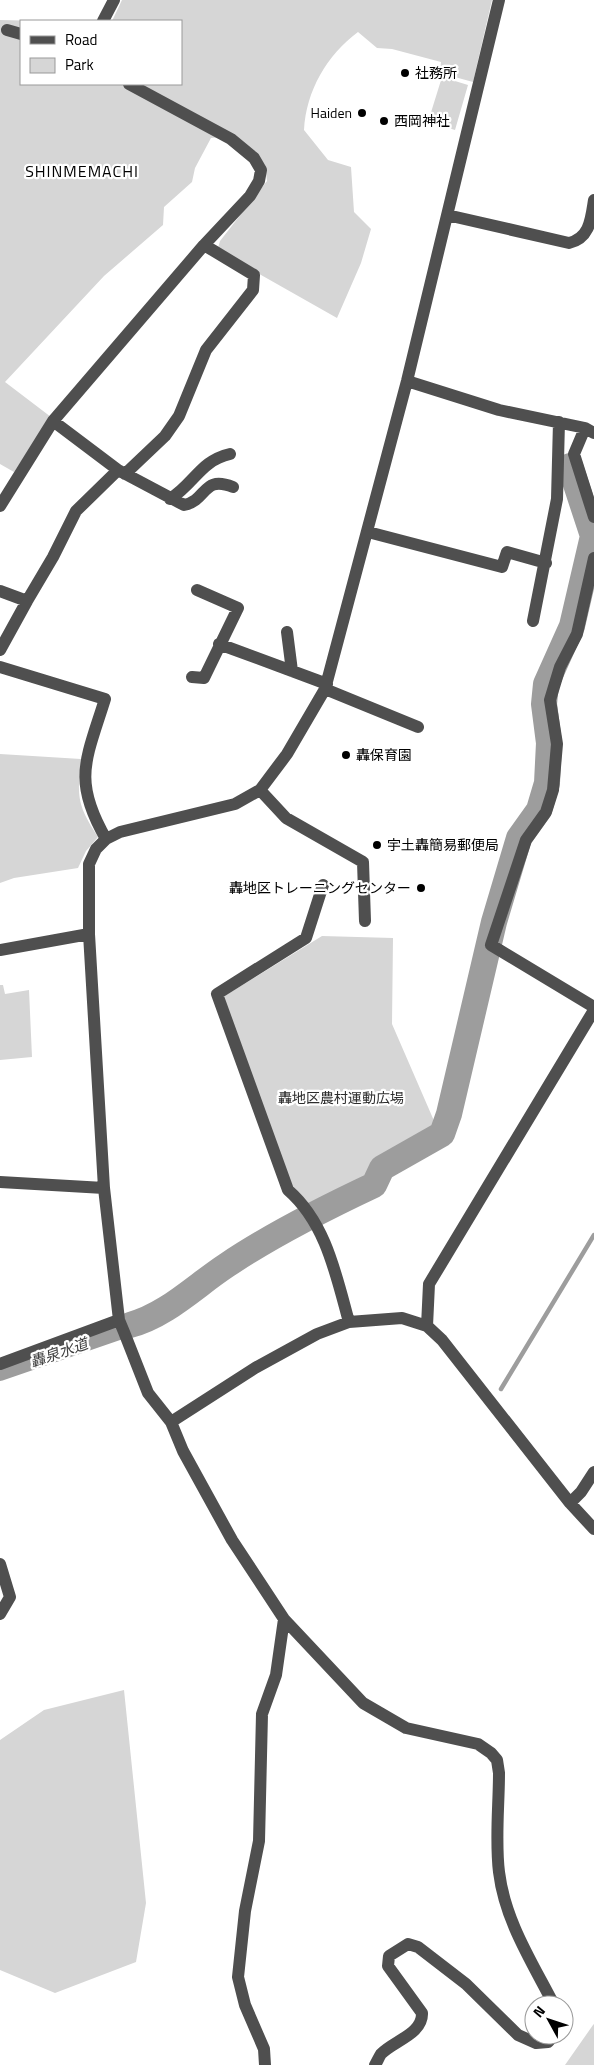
<svg xmlns="http://www.w3.org/2000/svg" width="594" height="2065" font-family="'Titillium Web','Noto Sans JP',sans-serif">
  <style>
    .green { fill: #d6d6d6 }
    .lines { fill: none; stroke-linecap: round; stroke-linejoin: round }
    .stream { stroke: #9d9d9d; stroke-width: 4.5 }
    .canal { stroke: #9d9d9d; stroke-width: 16 }
    .river { stroke: #9d9d9d; stroke-width: 26 }
    .minor { stroke: #4f4f4f; stroke-width: 12 }
    .poi-dot { fill: #000; stroke: #fff; stroke-width: 2 }
    .labels { text-anchor: middle; stroke-width: 4.5; stroke-linejoin: round; paint-order: stroke }
    .poi-label { font-size: 14px; fill: #000; stroke: #fff; text-anchor: start }
    .park-label { font-size: 14px; fill: #2d2d2d; stroke: #fff }
    .water-label { font-size: 15px; font-style: italic; fill: #3e3e3e; stroke: #fff }
    .quarter-label { font-size: 16px; letter-spacing: 1px; fill: #000; stroke: #fff }
  </style>
  <rect width="100%" height="100%" fill="#fff"/>
  <path class="green" d="M 122,0 L 492,0 L 473,82 L 440,73 L 441,62 L 392,49 L 377,48 L 358,32 C 327,55 306,91 304,130 L 328,160 L 351,167 L 354,212 L 371,229 L 361,263 L 337,318 L 224,254 L 218,248 L 220,241 L 267,181 L 265,165 L 234,136 L 211,138 L 195,168 L 192,182 L 164,207 L 163,225 L 104,276 L 5,382 L 51,417 L 14,472 L 0,464 L 0,20 L 45,21 L 21,21 L 21,84 L 181,84 L 181,21 L 112,21 Z
    M 442,77 L 468,85 L 455,130 L 428,122 Z
    M 0,754 L 81,759 C 77,797 77,805 98,837 L 86,851 L 78,868 L 14,878 L 0,883 Z
    M 322,936 L 393,938 L 392,1024 L 438,1130 L 369,1170 L 373,1181 L 311,1209 L 292,1189 L 223,997 Z
    M 0,985 L 3,985 L 5,994 L 29,990 L 32,1057 L 0,1060 Z
    M 124,1690 L 146,1903 L 136,1962 L 55,1993 L 0,1970 L 0,1740 L 44,1710 Z
    M 594,2024 L 594,2065 L 565,2065 L 593,2025 Z"/>
  <g class="lines">
    <path class="stream" d="M 501,1389 L 594,1235"/>
    <path class="canal" d="M 0,1373 L 119,1332"/>
    <path class="river" d="M 130,1325 C 167,1315 195,1286 227,1265 C 273,1234 323,1209 374,1185 L 382,1168 L 442,1134 L 449,1114 L 494,922 L 519,838 L 539,810 L 547,783 L 549,743 L 544,704 L 546,684 L 572,626 L 593,536 L 570,466"/>
    <path class="minor" d="M 499,0 L 407,381 L 325,689 L 287,754 L 260,790 L 235,804 L 120,832 L 106,839 L 96,849 L 89,864 L 89,934 L 104,1188 L 119,1320 L 124,1332 L 148,1393 L 171,1422 L 183,1451 L 232,1540 L 284,1619 L 363,1703 L 406,1728 L 478,1744 L 491,1753 L 497,1760 L 499,1773 C 499,1805 495,1840 499,1872 C 505,1921 532,1962 554,2005
      M 103,21 L 114,0
      M 7,30 L 21,34
      M 447,215 L 569,243 C 590,238 591,219 594,200
      M 407,381 L 499,410 L 585,428 L 594,433
      M 585,428 L 574,454 L 594,517
      M 118,470 L 184,505 C 208,500 202,475 233,487
      M 125,474 L 165,436 L 179,416 L 206,350 L 253,290 L 254,275 L 204,245
      M 170,499 C 195,483 200,461 230,454
      M 0,506 L 53,421 L 204,245 L 250,196 L 259,181 L 261,170 L 254,158 L 231,139 L 129,84
      M 368,532 L 502,567 L 507,552 L 546,563
      M 594,558 L 577,634 L 560,667 L 550,700 L 557,744 L 553,790 L 546,812 L 526,840 L 491,945 L 594,1007
      M 0,591 L 27,601 L 0,650
      M 27,601 L 53,557 L 76,511 L 118,470 L 53,421
      M 533,621 L 557,499 L 559,422
      M 287,632 L 292,671
      M 219,644 L 327,684
      M 0,667 L 105,699 C 86,760 72,780 106,839
      M 192,677 L 204,678 L 238,608 L 197,590
      M 325,689 L 418,727
      M 260,790 L 286,818 L 363,862 L 365,921
      M 323,885 L 306,938 L 217,994 L 288,1190 C 326,1223 336,1275 349,1322
      M 0,950 L 89,934
      M 0,1182 L 104,1188
      M 427,1326 L 429,1284 L 594,1010
      M 0,1364 L 119,1320
      M 171,1422 L 255,1368 L 317,1334 L 349,1322 L 402,1318 L 427,1326 L 442,1340 L 570,1503 L 594,1529
      M 570,1503 L 581,1492 L 594,1472
      M 0,1564 L 10,1597 L 0,1614
      M 265,2065 L 264,2049 L 245,2005 L 238,1977 L 245,1911 L 259,1841 L 262,1714 L 276,1675 L 284,1619
      M 375,2065 C 377,2062 379,2057 381,2054 C 393,2041 423,2034 422,2013 L 388,1966 L 389,1956 L 408,1944 L 418,1947 L 466,1984 L 518,2035 L 536,2043 L 548,2042 L 554,2035"/>
  </g>
  <g class="poi-dot">
    <circle cx="405" cy="73" r="5"/>
    <circle cx="362" cy="113" r="5"/>
    <circle cx="384" cy="121" r="5"/>
    <circle cx="346" cy="755" r="5"/>
    <circle cx="377" cy="845" r="5"/>
    <circle cx="421" cy="888" r="5"/>
  </g>
  <g class="labels">
    <g class="poi-label">
      <text x="415" y="78">社務所</text>
      <text x="352" y="118" text-anchor="end">Haiden</text>
      <text x="394" y="126">西岡神社</text>
      <text x="356" y="760">轟保育園</text>
      <text x="387" y="850">宇土轟簡易郵便局</text>
      <text x="411" y="893" text-anchor="end">轟地区トレーニングセンター</text>
    </g>
    <g class="park-label">
      <text x="341" y="1103">轟地区農村運動広場</text>
    </g>
    <g class="water-label">
      <text transform="translate(59 1353) rotate(-19)" y="5">轟泉水道</text>
    </g>
    <g class="quarter-label">
      <text x="82" y="177">SHINMEMACHI</text>
    </g>
  </g>
  <rect x="20" y="20" width="162" height="65" fill="#ffffff" stroke="#999999"/>
  <rect x="30" y="36" width="25" height="8" fill="#4f4f4f" stroke="#999999"/>
  <text x="65" y="45" font-size="15" fill="#000000">Road</text>
  <rect x="30" y="58" width="25" height="15" fill="#d6d6d6" stroke="#999999"/>
  <text x="65" y="70" font-size="15" fill="#000000">Park</text>
  <g transform="translate(549 2020) rotate(310)"><circle r="24" fill="#ffffff" stroke="#999999"/>
  <path d="M0-4L9 19L0 12L-9 19Z" fill="#000000"/>
  <text y="-8" font-size="14" font-weight="bold" text-anchor="middle" fill="#000000">N</text>
  </g>
</svg>
